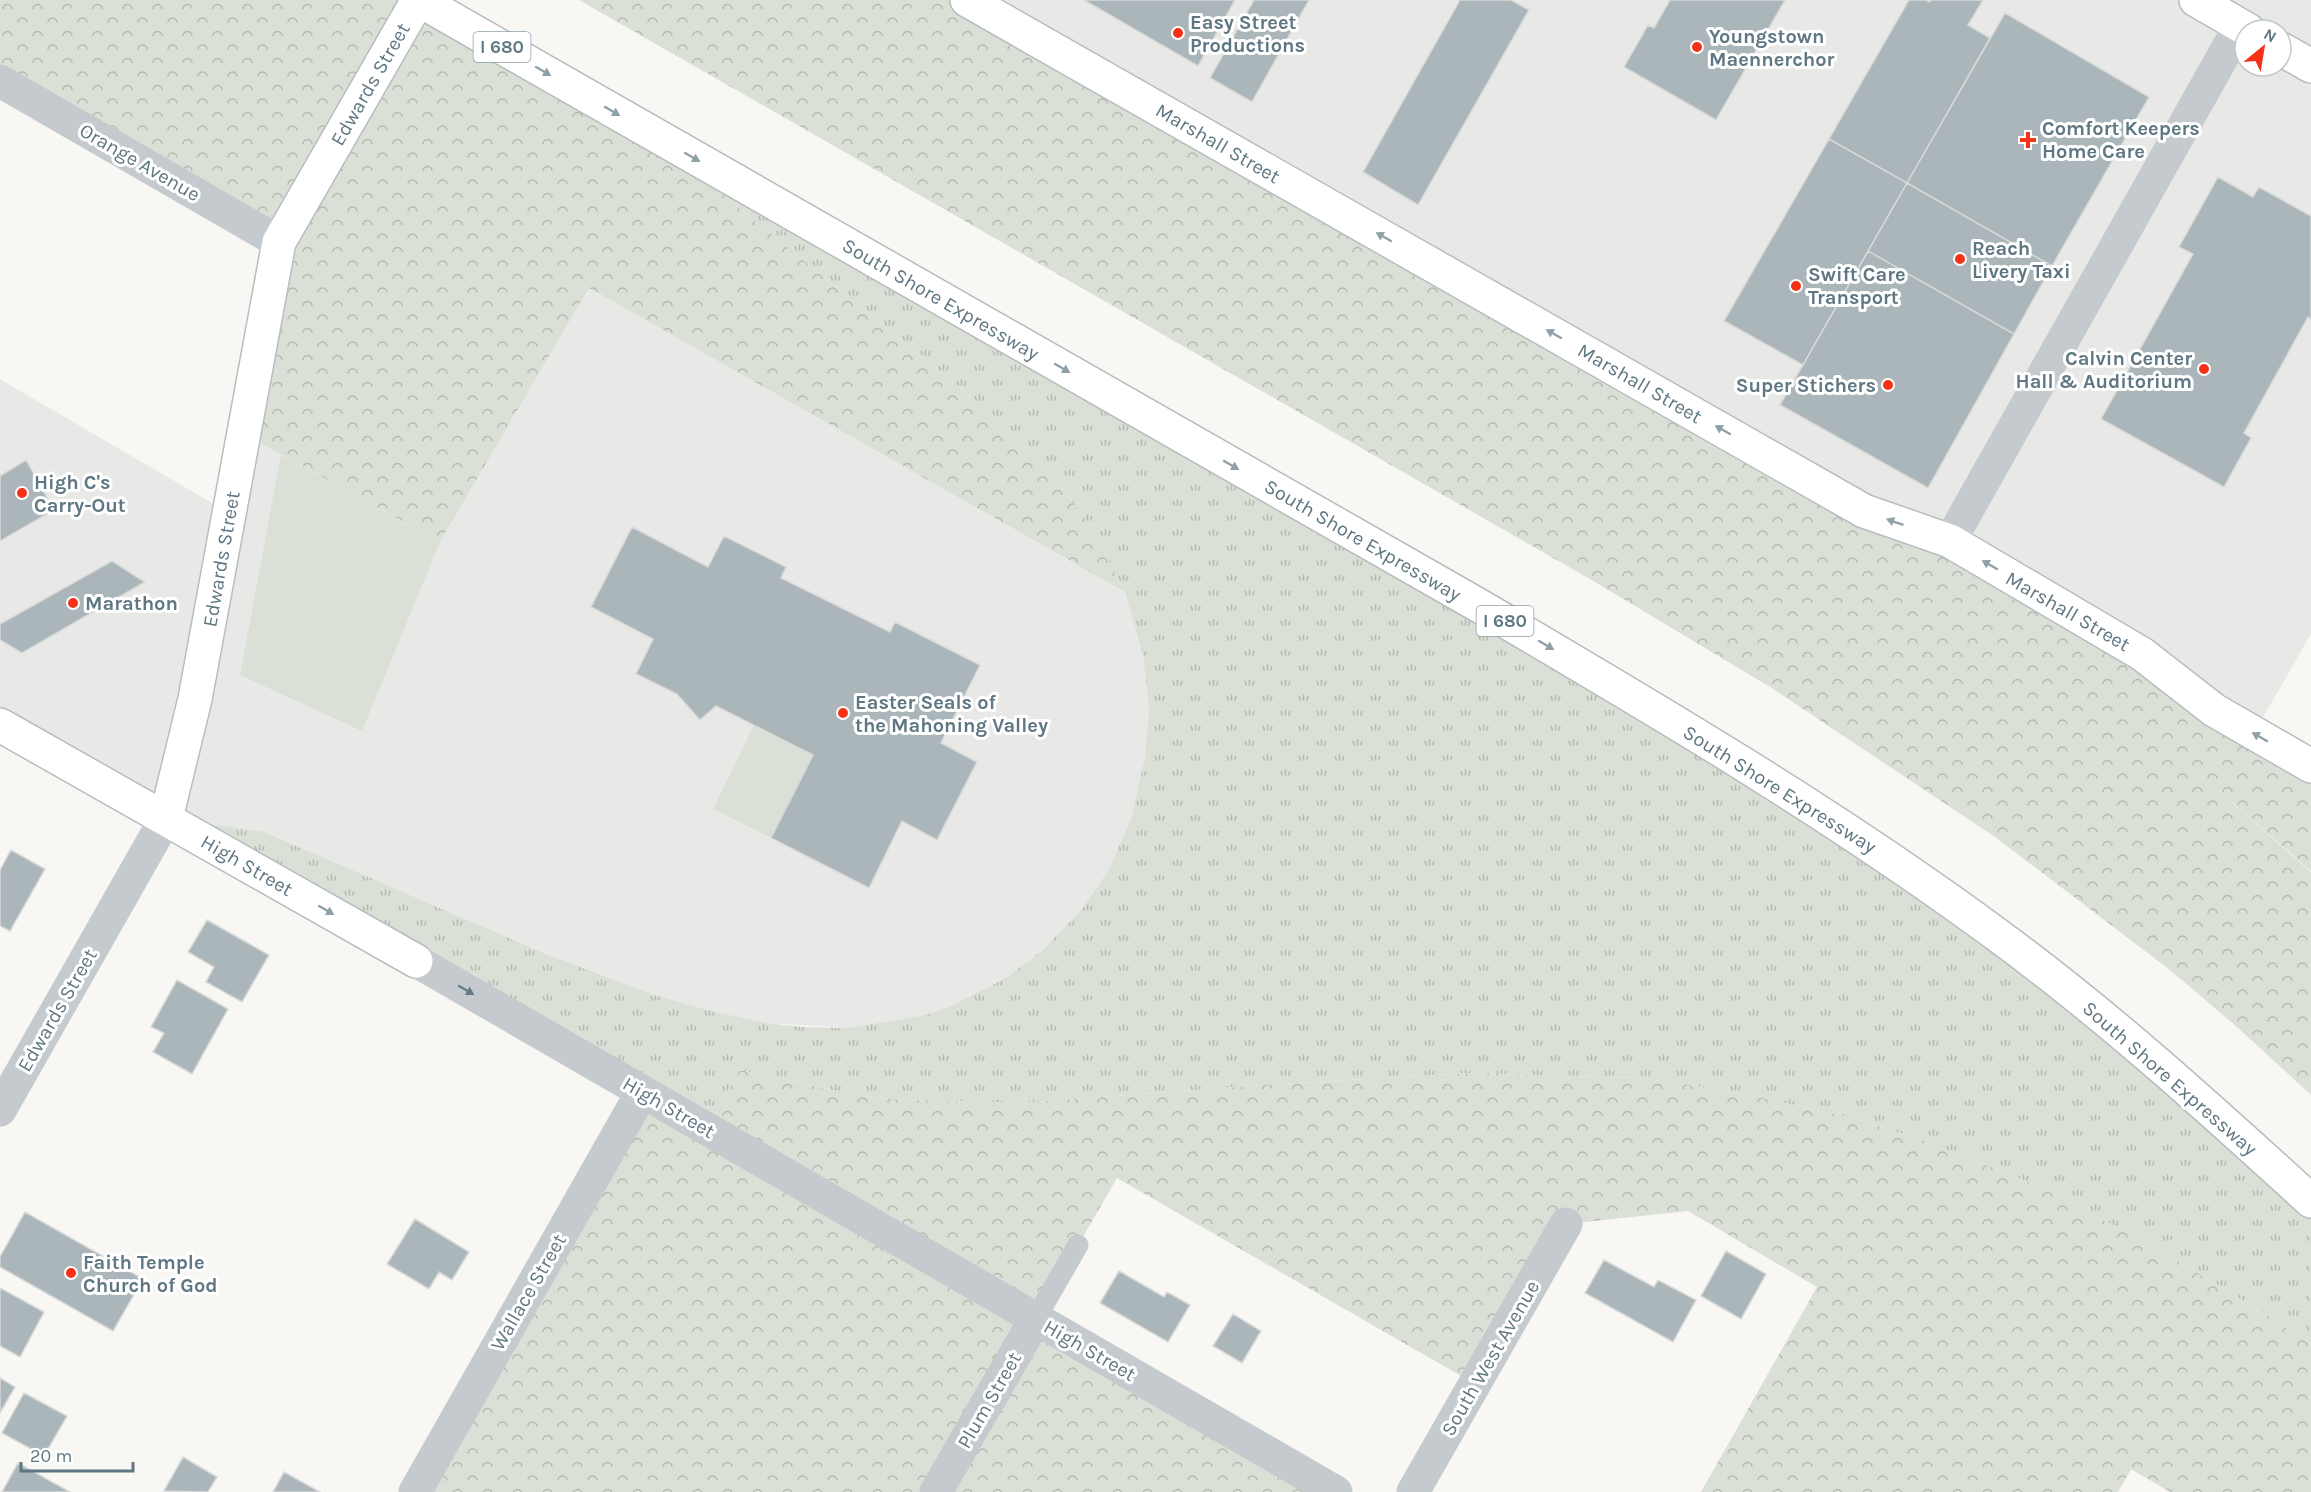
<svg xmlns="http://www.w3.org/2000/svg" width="2311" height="1492" font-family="Karla,sans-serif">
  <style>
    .built { fill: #e8e9e7; fill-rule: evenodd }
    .grass { fill: url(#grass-tufts) }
    .forest { fill: url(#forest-crowns) }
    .park { fill: #dae0d5 }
    .building { fill: #aab6ba; stroke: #d9d9d7; stroke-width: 1.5 }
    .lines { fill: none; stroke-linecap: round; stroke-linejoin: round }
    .secondary-casing { stroke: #b6bec1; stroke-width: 36 }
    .primary-casing { stroke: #b7bdc0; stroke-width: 36 }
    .highway-casing { stroke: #b7bcbe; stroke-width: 36 }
    .lane { stroke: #c4cacd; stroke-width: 21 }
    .street { stroke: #c4cacd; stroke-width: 33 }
    .secondary { stroke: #fff; stroke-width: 33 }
    .primary { stroke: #fff; stroke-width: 33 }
    .highway { stroke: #fff; stroke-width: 33 }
    .oneway { fill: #8fa0a8 }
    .oneway2 { fill: #647b86 }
    .poi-dot { fill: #f53117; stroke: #fff; stroke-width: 2 }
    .labels { text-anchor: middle; stroke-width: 6; stroke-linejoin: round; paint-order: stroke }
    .shield { fill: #fff; stroke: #8fa0a8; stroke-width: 1.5 }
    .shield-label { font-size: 18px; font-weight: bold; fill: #5f7782 }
    .poi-label { font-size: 20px; font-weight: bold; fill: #5f7782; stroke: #fff; text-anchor: start }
    .street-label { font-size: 20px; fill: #5f7782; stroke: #fff }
  </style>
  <defs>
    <pattern id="grass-tufts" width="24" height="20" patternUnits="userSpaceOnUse" patternTransform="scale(1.5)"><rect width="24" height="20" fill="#dae0d5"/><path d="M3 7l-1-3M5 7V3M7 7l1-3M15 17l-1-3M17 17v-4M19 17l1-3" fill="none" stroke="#b4bab2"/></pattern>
    <pattern id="forest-crowns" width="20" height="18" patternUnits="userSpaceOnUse" patternTransform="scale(1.5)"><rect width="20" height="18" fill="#dae0d5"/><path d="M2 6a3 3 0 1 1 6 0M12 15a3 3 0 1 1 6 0" fill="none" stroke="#b4bab2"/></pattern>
  </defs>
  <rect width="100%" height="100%" fill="#f8f7f4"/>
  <path class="built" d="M 967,0 L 2311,0 L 2311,634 L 2254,733 ZM 2245,30 L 2281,30 L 2281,66 L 2245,66 Z
    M 589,288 L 1125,592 L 1143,656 L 1149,708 L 1145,757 L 1131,819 L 1108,871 L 1082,910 L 1043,950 L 1006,979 L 949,1007 L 926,1015 L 847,1028 L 766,1023 L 706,1129 L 0,725 L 0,379 L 229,513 L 244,434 L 440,542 Z"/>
  <path class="grass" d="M 641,128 L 1852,832 L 2311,1201 L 2311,1345 L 2275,1320 L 2153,1246 L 2036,1185 L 1922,1140 L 1853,1118 L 1730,1091 L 1639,1078 L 1472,1073 L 1263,1085 L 1021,1103 L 903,1100 L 854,1095 L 740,1070 L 706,1129 L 166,818 L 264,832 L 548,955 L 654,995 L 711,1011 L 766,1023 L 802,1027 L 847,1028 L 926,1015 L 949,1007 L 1006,978 L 1043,950 L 1082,909 L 1108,871 L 1131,819 L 1145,757 L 1149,708 L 1143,656 L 1125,592 L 1088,522 L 1062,488 L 1003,423 Z"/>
  <path class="forest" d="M 0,0 L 419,0 L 641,128 L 1003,423 L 1062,488 L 1088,522 L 1125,592 L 589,288 L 440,542 L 244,434 L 279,242 L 0,81 Z
    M 579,0 L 967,0 L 2311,766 L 2311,871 L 2187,763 L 2311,872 L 2311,1095 L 2237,1027 L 2170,970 L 1995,837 L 1770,687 L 1595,582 Z
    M 740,1070 L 854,1095 L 903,1100 L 1021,1103 L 1263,1085 L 1472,1073 L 1639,1078 L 1730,1091 L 1853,1118 L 1922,1140 L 2036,1185 L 2153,1246 L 2275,1320 L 2311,1345 L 2311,1492 L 2170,1492 L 2131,1469 L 2118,1492 L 1701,1492 L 1817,1287 L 1688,1211 L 1566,1224 L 1475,1384 L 1117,1178 L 1036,1318 L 1336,1492 L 415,1492 L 642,1092 L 706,1129 Z"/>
  <path class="park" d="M 281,455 L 440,542 L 362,731 L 240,675 Z
    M 754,725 L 813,755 L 771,838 L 713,809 Z"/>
  <path class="building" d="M 1084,0 L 1235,0 L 1198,66 Z
    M 1254,0 L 1309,0 L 1252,102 L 1210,78 Z
    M 1460,0 L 1511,0 L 1529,10 L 1418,205 L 1363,172 Z
    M 1670,0 L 1785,0 L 1716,120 L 1624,67 L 1648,25 L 1654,28 Z
    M 1909,0 L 1926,0 L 1930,2 L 1931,0 L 1983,0 L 1968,25 L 1990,38 L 1907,183 L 1829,139 Z
    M 2005,13 L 2149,97 L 2052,266 L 1907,183 Z
    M 1829,139 L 1907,183 L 1803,365 L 1724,321 Z
    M 2218,177 L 2253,197 L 2259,187 L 2311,216 L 2311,319 L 2308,317 L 2244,433 L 2251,438 L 2224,487 L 2101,419 L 2193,254 L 2179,247 Z
    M 1907,183 L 2052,266 L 2014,334 L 1868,251 Z
    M 1868,251 L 2014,334 L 1928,488 L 1780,405 Z
    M 26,460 L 54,510 L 0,541 L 0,476 Z
    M 632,527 L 708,567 L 724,536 L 786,567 L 781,578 L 890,632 L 895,622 L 980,665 L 941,743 L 977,762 L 937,840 L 902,821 L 869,888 L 771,838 L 813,755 L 716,706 L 700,720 L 677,694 L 636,674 L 653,639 L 591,607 Z
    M 112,561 L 145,582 L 22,653 L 0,640 L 0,624 Z
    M 11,850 L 45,869 L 10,931 L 0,926 L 0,870 Z
    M 207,920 L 269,955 L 242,1002 L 206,982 L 214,967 L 188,952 Z
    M 177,980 L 228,1009 L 192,1074 L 153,1052 L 164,1033 L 151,1027 Z
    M 25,1212 L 143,1279 L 113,1331 L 0,1267 L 0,1257 Z
    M 415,1219 L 469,1252 L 452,1280 L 439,1272 L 429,1289 L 387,1264 Z
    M 1726,1251 L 1766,1274 L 1741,1319 L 1701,1296 Z
    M 1604,1260 L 1654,1287 L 1658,1280 L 1696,1300 L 1673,1342 L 1585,1293 Z
    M 1119,1271 L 1164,1297 L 1167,1292 L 1190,1305 L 1168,1342 L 1100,1303 Z
    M 0,1288 L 44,1312 L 20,1357 L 0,1346 Z
    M 1233,1314 L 1261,1331 L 1242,1363 L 1213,1346 Z
    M 0,1378 L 15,1387 L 0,1413 Z
    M 24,1393 L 67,1416 L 44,1456 L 2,1433 Z
    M 183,1457 L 217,1477 L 208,1492 L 164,1491 Z
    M 18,1463 L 70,1492 L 2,1492 Z
    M 284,1472 L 320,1492 L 273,1492 Z"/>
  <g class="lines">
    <g class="secondary-casing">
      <path id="secondary" d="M 967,0 L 1864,511 L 1950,541 L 2142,654 L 2214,710 L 2311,766
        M 0,725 L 416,961
        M 166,818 L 195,699 L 279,242 L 418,0"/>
    </g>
    <g class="primary-casing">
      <path id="primary" d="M 2196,0 L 2248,30
        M 2281,49 L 2311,66"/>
    </g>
    <g class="highway-casing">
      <path id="highway" d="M 419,0 L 1478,605 C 1655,709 1832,813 1996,934 C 2108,1016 2209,1108 2311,1201"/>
    </g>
    <path class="lane" d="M 1036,1318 L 1078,1245"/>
    <path class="street" d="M 0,81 L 279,242
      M 1950,541 L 2240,26
      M 416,961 L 1336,1492
      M 0,1110 L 166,818
      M 415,1492 L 642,1092
      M 936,1492 L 1036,1318
      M 1413,1492 L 1566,1224"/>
    <use href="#secondary" class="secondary"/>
    <use href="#primary" class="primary"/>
    <use href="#highway" class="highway"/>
  </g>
  <defs><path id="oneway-solid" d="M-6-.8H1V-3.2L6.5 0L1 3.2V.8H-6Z" transform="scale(1.5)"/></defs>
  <g class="oneway">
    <use href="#oneway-solid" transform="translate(543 71) rotate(30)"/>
    <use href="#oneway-solid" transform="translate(612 111) rotate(30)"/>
    <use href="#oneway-solid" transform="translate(692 157) rotate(30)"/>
    <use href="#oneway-solid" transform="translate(1384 237) rotate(-150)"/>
    <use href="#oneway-solid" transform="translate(1554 334) rotate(-150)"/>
    <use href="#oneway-solid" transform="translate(1062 368) rotate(30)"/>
    <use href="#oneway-solid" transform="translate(1723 430) rotate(-150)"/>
    <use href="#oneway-solid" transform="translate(1231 465) rotate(30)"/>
    <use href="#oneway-solid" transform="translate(1895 522) rotate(-161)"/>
    <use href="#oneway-solid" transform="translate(1990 565) rotate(-150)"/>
    <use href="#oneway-solid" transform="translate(1546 645) rotate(30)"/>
    <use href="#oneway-solid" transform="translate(2260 737) rotate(-150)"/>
    <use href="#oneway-solid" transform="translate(326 910) rotate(30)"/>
  </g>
  <use class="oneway2" href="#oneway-solid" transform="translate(466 990) rotate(30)"/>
  <g class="poi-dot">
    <circle cx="1178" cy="33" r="6"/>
    <circle cx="1697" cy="47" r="6"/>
    <path d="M2025 131h6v6h6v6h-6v6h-6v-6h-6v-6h6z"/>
    <circle cx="1960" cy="259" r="6"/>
    <circle cx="1796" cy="286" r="6"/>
    <circle cx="2204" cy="369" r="6"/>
    <circle cx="1888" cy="385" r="6"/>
    <circle cx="22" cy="493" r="6"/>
    <circle cx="73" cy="603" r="6"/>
    <circle cx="843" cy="713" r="6"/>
    <circle cx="71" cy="1273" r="6"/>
  </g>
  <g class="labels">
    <g class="shield">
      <rect x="473.5" y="32" width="57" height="30" rx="4.5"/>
      <rect x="1476.5" y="606" width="57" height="30" rx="4.5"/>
    </g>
    <g class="shield-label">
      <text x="502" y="53">I 680</text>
      <text x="1505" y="627">I 680</text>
    </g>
    <g class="poi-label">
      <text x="1190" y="29">Easy Street<tspan x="1190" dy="23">Productions</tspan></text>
      <text x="1709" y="43">Youngstown<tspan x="1709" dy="23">Maennerchor</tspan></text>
      <text x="2042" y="135">Comfort Keepers<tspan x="2042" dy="23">Home Care</tspan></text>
      <text x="1972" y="255">Reach<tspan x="1972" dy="23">Livery Taxi</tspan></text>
      <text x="1808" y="281">Swift Care<tspan x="1808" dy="23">Transport</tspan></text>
      <text x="2192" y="365" text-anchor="end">Calvin Center<tspan x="2192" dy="23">Hall &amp; Auditorium</tspan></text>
      <text x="1876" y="392" text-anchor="end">Super Stichers</text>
      <text x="34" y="489">High C's<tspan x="34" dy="23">Carry-Out</tspan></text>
      <text x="85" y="610">Marathon</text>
      <text x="855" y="709">Easter Seals of<tspan x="855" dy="23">the Mahoning Valley</tspan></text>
      <text x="83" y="1269">Faith Temple<tspan x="83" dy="23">Church of God</tspan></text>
    </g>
    <g class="street-label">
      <text transform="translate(370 84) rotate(-60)" y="7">Edwards Street</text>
      <text transform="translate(1218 143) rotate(30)" y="7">Marshall Street</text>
      <text transform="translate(140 162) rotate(30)" y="7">Orange Avenue</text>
      <text transform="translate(941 299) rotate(30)" y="7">South Shore Expressway</text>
      <text transform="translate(1640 383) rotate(30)" y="7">Marshall Street</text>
      <text transform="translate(1363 540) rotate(30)" y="7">South Shore Expressway</text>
      <text transform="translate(221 559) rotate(-80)" y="7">Edwards Street</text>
      <text transform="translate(2068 611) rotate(30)" y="7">Marshall Street</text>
      <text transform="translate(1780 789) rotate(32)" y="7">South Shore Expressway</text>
      <text transform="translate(247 865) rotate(30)" y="7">High Street</text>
      <text transform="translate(57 1010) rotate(-60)" y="7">Edwards Street</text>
      <text transform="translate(2170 1078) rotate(41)" y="7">South Shore Expressway</text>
      <text transform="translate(669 1107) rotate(30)" y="7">High Street</text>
      <text transform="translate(528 1292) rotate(-60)" y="7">Wallace Street</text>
      <text transform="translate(1090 1350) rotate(30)" y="7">High Street</text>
      <text transform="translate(1490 1358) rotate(-60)" y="7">South West Avenue</text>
      <text transform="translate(989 1400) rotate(-60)" y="7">Plum Street</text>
    </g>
  </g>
  <g transform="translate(2263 48) rotate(30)"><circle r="28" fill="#ffffff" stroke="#bfc9cd" stroke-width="1.5"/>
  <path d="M0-4.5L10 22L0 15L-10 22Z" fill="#f53117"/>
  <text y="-9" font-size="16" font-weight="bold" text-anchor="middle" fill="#5f7782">N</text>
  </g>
  <path d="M21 1462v9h112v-9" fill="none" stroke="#5f7782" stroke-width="3"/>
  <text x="30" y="1462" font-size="18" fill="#5f7782" stroke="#ffffff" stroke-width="4.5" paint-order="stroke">20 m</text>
</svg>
